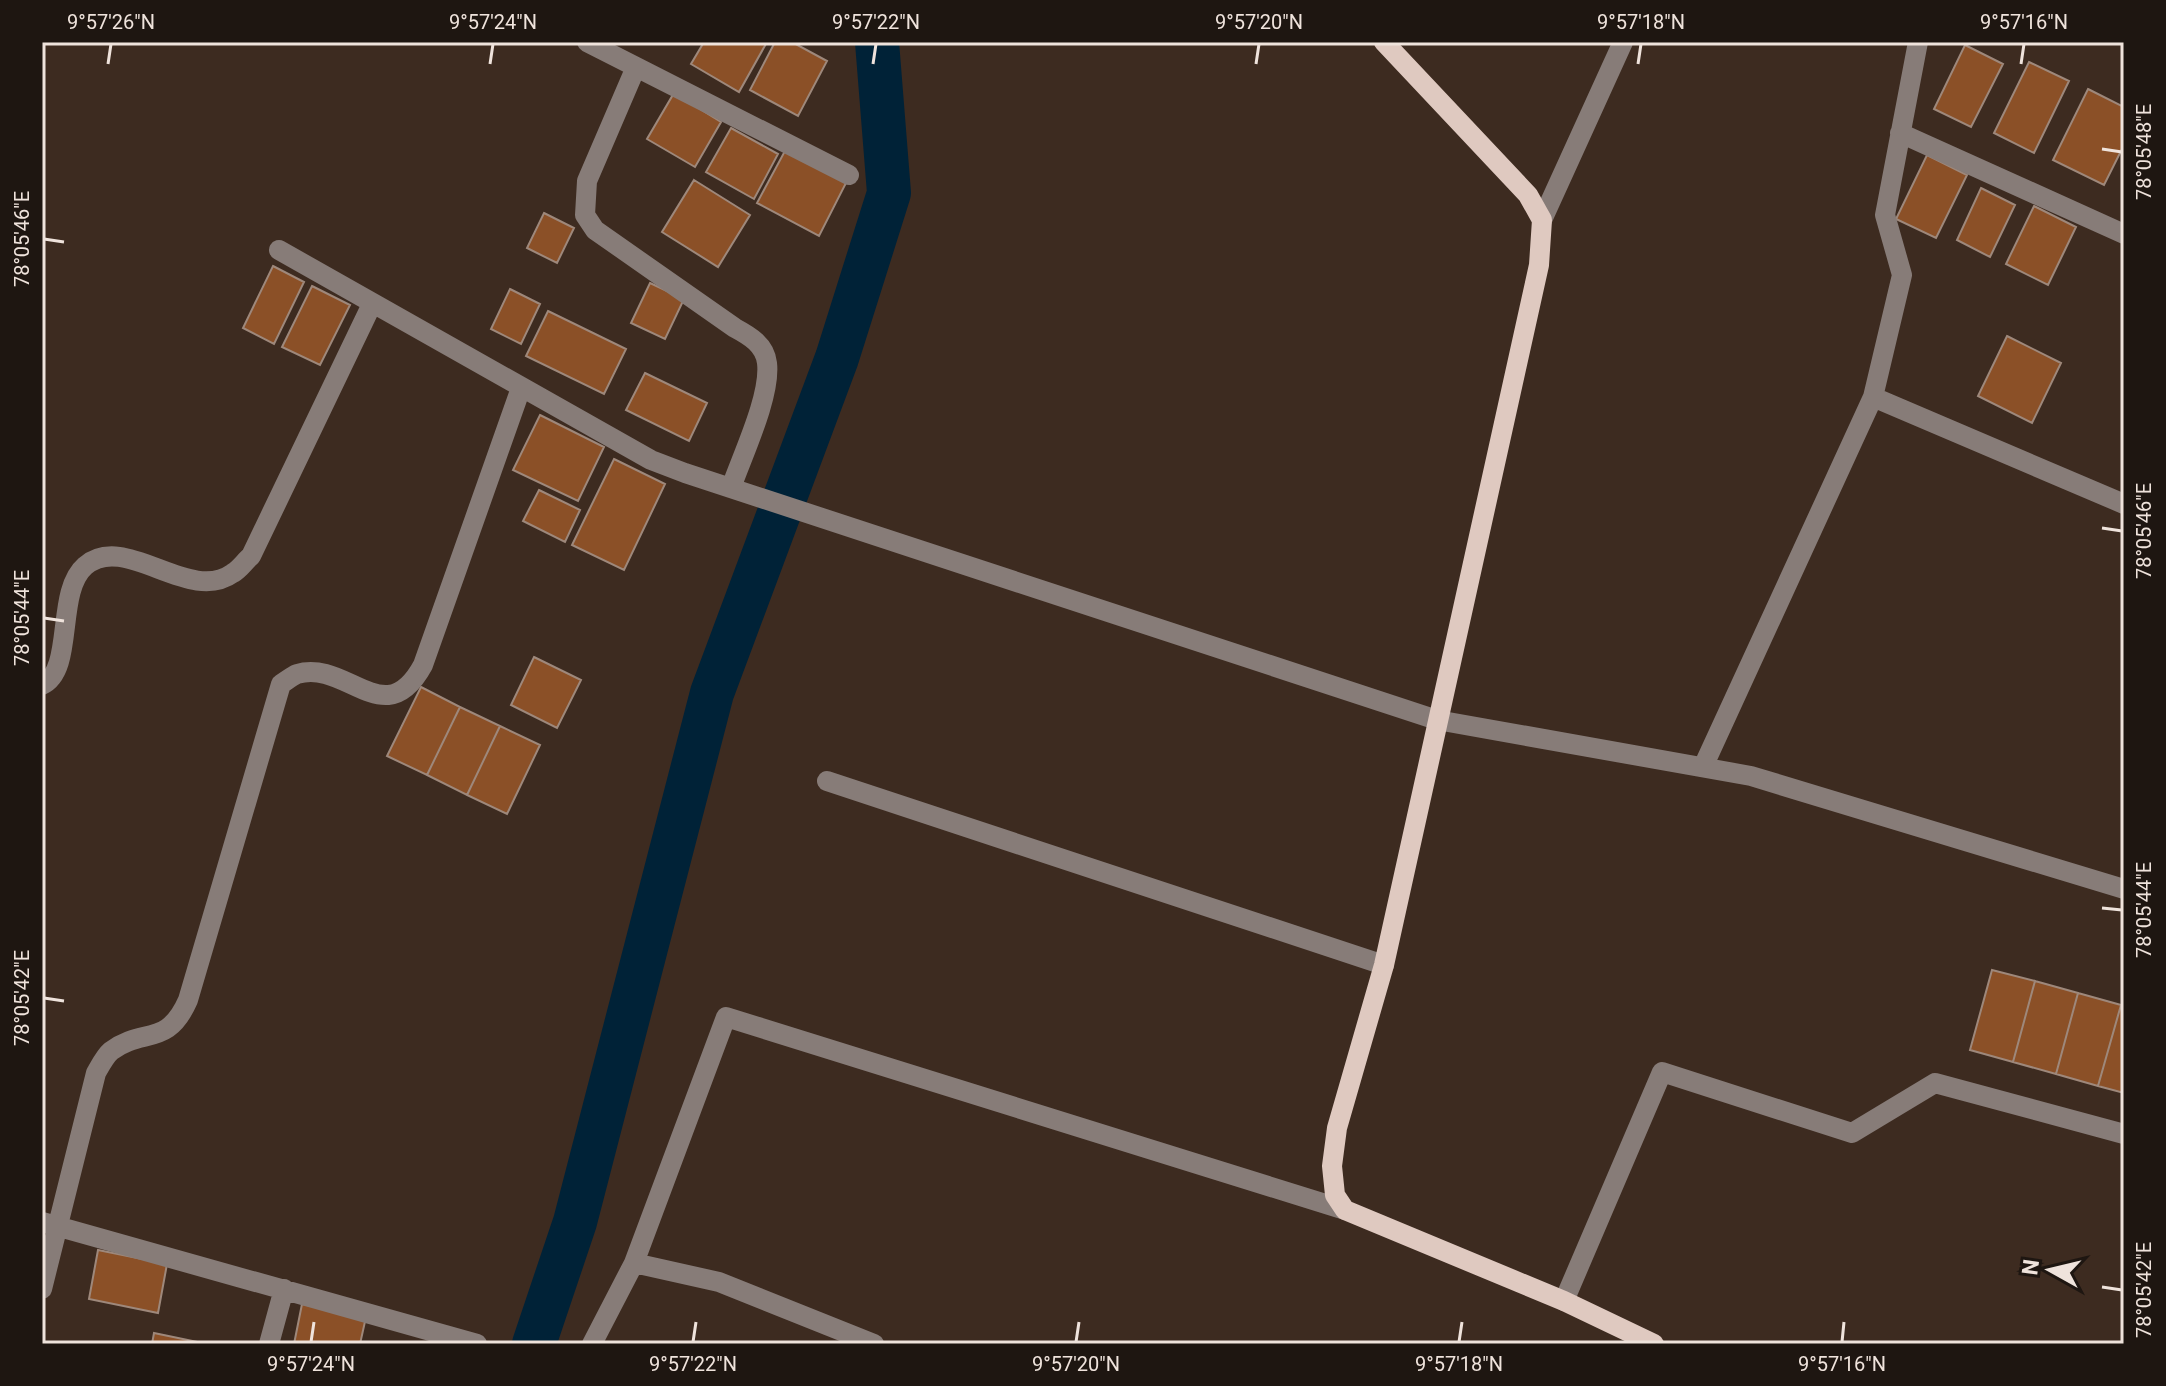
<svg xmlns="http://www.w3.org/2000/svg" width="2166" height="1386" font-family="Roboto,sans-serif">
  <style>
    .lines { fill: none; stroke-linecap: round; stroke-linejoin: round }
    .canal { stroke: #002237; stroke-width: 44 }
    .building { fill: #8b5027; stroke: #9e887b; stroke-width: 2 }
    .minor { stroke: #877c78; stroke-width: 20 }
    .major { stroke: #dfc9c0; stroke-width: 20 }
    .ticks { fill: none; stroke: #efe3dc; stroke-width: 3 }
    .neatline { fill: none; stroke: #efe3dc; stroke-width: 3 }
    .ticks-label { font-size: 20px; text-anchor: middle; fill: #efe3dc }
  </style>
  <rect width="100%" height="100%" fill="#3d2b20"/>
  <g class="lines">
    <path class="canal" d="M 534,1344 L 575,1222 L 712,693 L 837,358 L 889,193 L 877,42"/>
  </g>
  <path class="building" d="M 704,42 L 767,42 L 739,92 L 691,64 Z
    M 775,42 L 792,42 L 827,61 L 798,116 L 750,90 Z
    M 1965,45 L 2003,64 L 1971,127 L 1934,109 Z
    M 2029,62 L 2069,81 L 2034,153 L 1994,133 Z
    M 2088,89 L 2124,107 L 2124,145 L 2104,185 L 2053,160 Z
    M 674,93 L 721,122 L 695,167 L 647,139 Z
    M 731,128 L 778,154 L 754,199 L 706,172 Z
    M 786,149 L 847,181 L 819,236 L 757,203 Z
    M 1927,155 L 1967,175 L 1936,238 L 1896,219 Z
    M 694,180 L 750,215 L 718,267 L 662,232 Z
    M 1981,188 L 2015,205 L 1990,257 L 1957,240 Z
    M 2034,206 L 2076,227 L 2048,285 L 2006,264 Z
    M 544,213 L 574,228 L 557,263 L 527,248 Z
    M 273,266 L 304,282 L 274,344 L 243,328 Z
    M 650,283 L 684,299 L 665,339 L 631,323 Z
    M 312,286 L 350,305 L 320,365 L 282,347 Z
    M 510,289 L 540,304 L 521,344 L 491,329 Z
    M 548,311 L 626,349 L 604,394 L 526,356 Z
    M 2007,336 L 2061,363 L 2032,423 L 1978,396 Z
    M 645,373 L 707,403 L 689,441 L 626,410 Z
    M 540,415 L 604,447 L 578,501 L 513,470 Z
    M 614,459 L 665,484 L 624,570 L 572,545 Z
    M 539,490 L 580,510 L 565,542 L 523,521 Z
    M 534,657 L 581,680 L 557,728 L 511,705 Z
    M 421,687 L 460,707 L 427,775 L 387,756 Z
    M 460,707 L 500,726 L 467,795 L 427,775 Z
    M 500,726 L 540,745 L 507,814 L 467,795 Z
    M 1992,970 L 2035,981 L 2013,1062 L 1970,1050 Z
    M 2035,981 L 2078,993 L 2056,1074 L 2013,1062 Z
    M 2078,993 L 2121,1005 L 2098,1086 L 2056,1074 Z
    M 2121,1005 L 2124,1006 L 2124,1093 L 2098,1086 Z
    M 98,1250 L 167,1264 L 158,1313 L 89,1299 Z
    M 302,1304 L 366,1317 L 360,1344 L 294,1344 Z
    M 154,1333 L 207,1344 L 152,1344 Z"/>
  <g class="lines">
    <path class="minor" d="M 587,42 L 849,175
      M 636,67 L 587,181 L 585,215 L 595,230 L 735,328 C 750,336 765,345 767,363 C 771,396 742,456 731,488
      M 1900,133 L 2124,234
      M 1542,220 L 1623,42
      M 279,250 L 651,460 L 685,473 L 1437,720 L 1751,776 L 2124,889
      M 1873,397 L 2124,504
      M 42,685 C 75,670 55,592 85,566 C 125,531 189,605 233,573 C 240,569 245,561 251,556 L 372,304
      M 1703,767 L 1873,397 L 1902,275 L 1885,215 L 1918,42
      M 827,781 L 1384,965
      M 42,1222 L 477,1344
      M 634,1263 L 719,1282 L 874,1344
      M 42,1289 L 96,1073 C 100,1066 105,1056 111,1051 C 143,1027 167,1048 188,1000 L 281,684 C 286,681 292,676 297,674 C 347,659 385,735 423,665 L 521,388
      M 1564,1301 L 1662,1072 L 1852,1133 L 1935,1083 L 2124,1134
      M 269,1344 L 284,1289
      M 592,1344 L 634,1263 L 726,1017 L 1345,1210"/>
    <path class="major" d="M 1384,42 L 1528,195 L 1542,220 L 1539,265 L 1384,965 L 1337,1128 L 1332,1166 L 1335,1195 L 1345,1210 L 1564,1301 L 1654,1344"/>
  </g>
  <path class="ticks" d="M 108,64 L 111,44M 490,64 L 493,44M 873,64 L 876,44M 1256,64 L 1259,44M 1638,64 L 1641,44M 2021,64 L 2024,44M 2102,149 L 2122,152M 44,239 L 64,242M 2102,528 L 2122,531M 44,618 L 64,621M 2102,908 L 2122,910M 44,998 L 64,1001M 2102,1287 L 2122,1290M 311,1342 L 314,1322M 693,1342 L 696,1322M 1076,1342 L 1079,1322M 1459,1342 L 1462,1322M 1842,1342 L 1844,1322"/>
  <rect width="2166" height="1386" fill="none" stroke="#1e1611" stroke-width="88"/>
  <g transform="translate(2050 1270) rotate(278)" stroke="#1e1611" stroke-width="6" paint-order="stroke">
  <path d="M0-6L14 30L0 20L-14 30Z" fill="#efe3dc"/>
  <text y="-12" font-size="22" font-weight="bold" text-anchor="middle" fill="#efe3dc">N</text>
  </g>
  <rect x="44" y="44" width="2078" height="1298" class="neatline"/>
  <g class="ticks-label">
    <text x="111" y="29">9°57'26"N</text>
    <text x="493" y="29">9°57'24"N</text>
    <text x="876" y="29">9°57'22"N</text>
    <text x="1259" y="29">9°57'20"N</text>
    <text x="1641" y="29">9°57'18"N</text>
    <text x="2024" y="29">9°57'16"N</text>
    <text transform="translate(2144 152) rotate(-90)" y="7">78°05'48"E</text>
    <text transform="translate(22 239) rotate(-90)" y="7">78°05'46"E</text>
    <text transform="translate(2144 531) rotate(-90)" y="7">78°05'46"E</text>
    <text transform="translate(22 618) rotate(-90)" y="7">78°05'44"E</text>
    <text transform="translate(2144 910) rotate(-90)" y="7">78°05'44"E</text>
    <text transform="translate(22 998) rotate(-90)" y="7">78°05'42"E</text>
    <text transform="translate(2144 1290) rotate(-90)" y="7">78°05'42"E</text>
    <text x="311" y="1371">9°57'24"N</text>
    <text x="693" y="1371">9°57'22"N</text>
    <text x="1076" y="1371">9°57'20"N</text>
    <text x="1459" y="1371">9°57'18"N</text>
    <text x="1842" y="1371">9°57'16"N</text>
  </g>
</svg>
